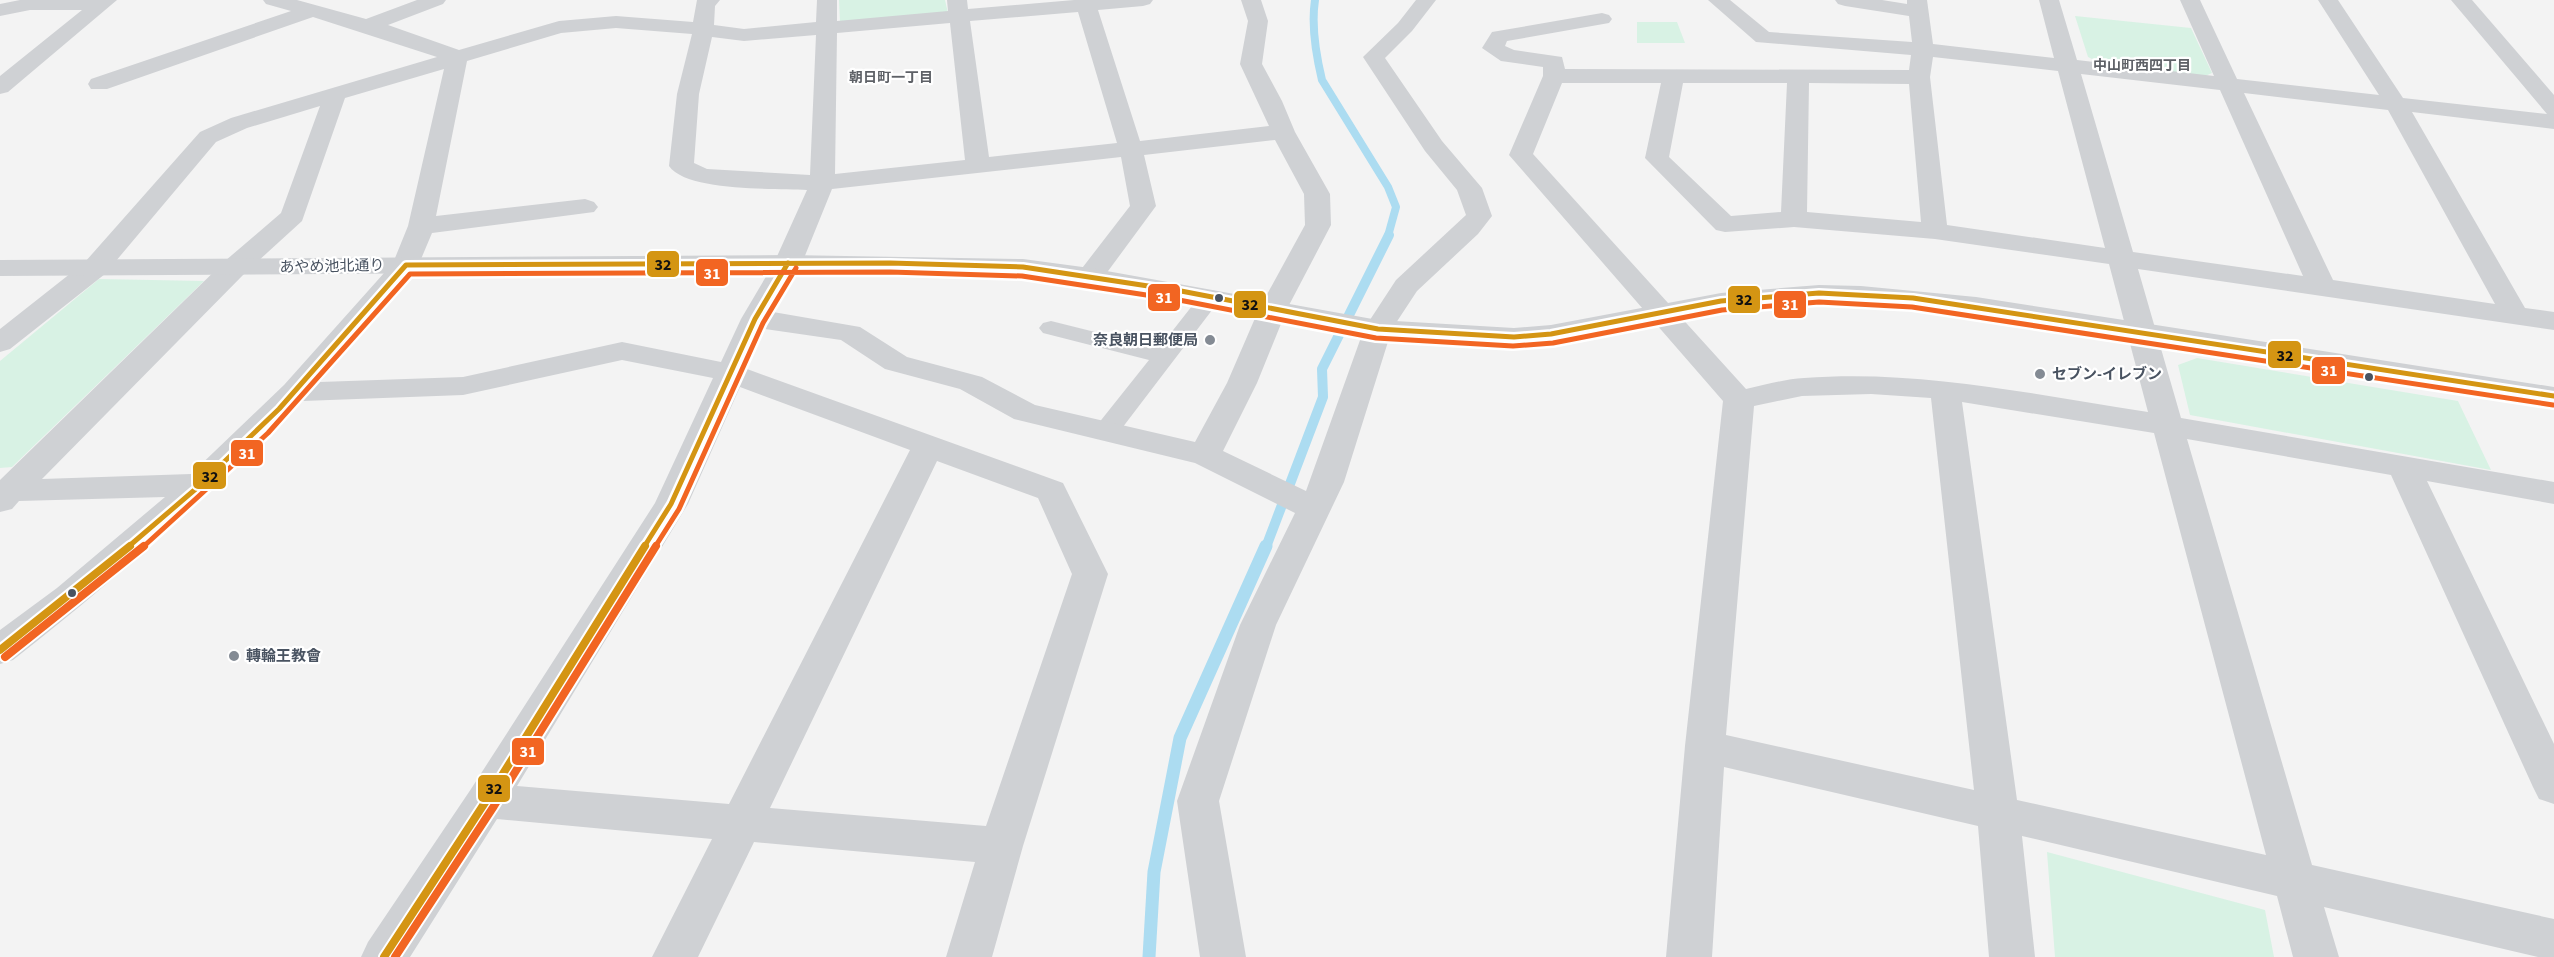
<svg xmlns="http://www.w3.org/2000/svg" width="2554" height="957" font-family="'Source Sans 3','Noto Sans JP',sans-serif">
  <style>
    .green { fill: #d8f2e4 }
    .lines { fill: none; stroke-linecap: round; stroke-linejoin: round }
    .stream-far2 { stroke: #acdcf1; stroke-width: 8 }
    .stream-far1 { stroke: #acdcf1; stroke-width: 10 }
    .stream { stroke: #acdcf1; stroke-width: 13 }
    .pedestrian { fill: #cfd1d4; fill-rule: evenodd }
    .minor { fill: #cfd1d4; fill-rule: evenodd }
    .tertiary { fill: #cfd1d4; fill-rule: evenodd }
    .bus-1-far1-casing { stroke: #fff; stroke-width: 10 }
    .bus-1-casing { stroke: #fff; stroke-width: 12 }
    .bus-2-far1-casing { stroke: #fff; stroke-width: 10 }
    .bus-2-casing { stroke: #fff; stroke-width: 12 }
    .bus-1-far1 { stroke: #d49513; stroke-width: 5 }
    .bus-1 { stroke: #d49513; stroke-width: 8 }
    .bus-2-far1 { stroke: #f26522; stroke-width: 5 }
    .bus-2 { stroke: #f26522; stroke-width: 8 }
    .bus-dot { fill: #495361; stroke: #fff; stroke-width: 2 }
    .poi-dot { fill: #848b94; stroke: #fff; stroke-width: 2 }
    .labels { text-anchor: middle; stroke-width: 4.5; stroke-linejoin: round; paint-order: stroke }
    .far-neighbourhood-label { font-size: 14px; font-weight: bold; fill: #5e6167; stroke: #fff }
    .street-label { font-size: 15px; fill: #495361; stroke: #fff }
    .poi-label { font-size: 15px; font-weight: bold; fill: #495361; stroke: #fff; text-anchor: start }
    .line-badge { stroke: #fff; stroke-width: 2 }
    .badge-label { font-size: 16px; text-anchor: middle; font-weight: bold; fill: #fff }
    .pale-badge-label { font-size: 16px; text-anchor: middle; font-weight: bold; fill: #111 }
  </style>
  <rect width="100%" height="100%" fill="#f3f3f3"/>
  <path class="green" d="M 839,0 L 945,0 L 948,13 L 840,22 Z
    M 2075,16 L 2191,28 L 2212,73 L 2205,76 L 2100,63 L 2088,57 Z
    M 1637,22 L 1677,22 L 1685,43 L 1637,43 Z
    M 99,279 L 204,281 L 12,467 L 0,468 L 0,361 Z
    M 2197,358 L 2458,401 L 2491,470 L 2190,415 L 2178,365 Z
    M 2047,852 L 2265,910 L 2274,957 L 2055,957 Z"/>
  <g class="lines">
    <path class="stream-far2" d="M 1315,0 C 1311,26 1316,55 1322,80 L 1388,187 L 1396,207 L 1388,236"/>
    <path class="stream-far1" d="M 1266,547 L 1323,397 L 1322,369 L 1389,235"/>
    <path class="stream" d="M 1149,957 L 1154,872 L 1180,738 L 1266,546"/>
    <path class="pedestrian" d="M 1211,290 L 1219,292 L 1222,297 L 1116,436 L 1107,438 L 1098,436 L 1094,430 L 1098,424 L 1149,360 L 1043,333 L 1039,328 L 1043,323 L 1051,321 L 1159,348 L 1203,292 Z"/>
    <path class="minor" d="M 20,0 L 117,0 L 8,92 L 0,94 L 0,76 L 82,10 L 30,10 L 0,16 L 0,4 Z
      M 263,0 L 297,0 L 366,19 L 417,0 L 446,0 L 443,4 L 388,25 L 459,50 L 559,21 L 616,16 L 693,22 L 697,0 L 720,0 L 715,6 L 714,25 L 744,29 L 816,22 L 817,0 L 837,0 L 837,21 L 948,11 L 947,0 L 967,0 L 968,9 L 1074,0 L 1153,0 L 1150,4 L 1143,6 L 1098,10 L 1140,141 L 1269,126 L 1240,64 L 1248,21 L 1241,0 L 1261,0 L 1268,21 L 1262,64 L 1282,101 L 1295,132 L 1330,194 L 1331,225 L 1287,309 L 1257,383 L 1223,451 L 1306,491 L 1364,329 L 1396,280 L 1466,215 L 1457,190 L 1425,151 L 1363,57 L 1398,23 L 1416,0 L 1436,0 L 1412,31 L 1385,58 L 1442,141 L 1482,188 L 1492,216 L 1478,234 L 1417,291 L 1392,329 L 1344,482 L 1276,625 L 1219,801 L 1246,957 L 1200,957 L 1177,801 L 1240,625 L 1295,513 L 1195,463 L 1014,419 L 960,389 L 885,369 L 841,340 L 765,329 L 747,369 L 1063,483 L 1108,574 L 1023,846 L 992,957 L 946,957 L 975,862 L 754,842 L 698,957 L 652,957 L 712,839 L 497,819 L 410,957 L 361,957 L 368,942 L 471,789 L 655,503 L 713,378 L 622,360 L 463,395 L 303,401 C 211,493 116,580 13,660 L 0,664 L 0,630 L 57,588 L 165,497 L 19,501 L 12,509 L 0,512 L 0,480 L 225,261 L 281,213 L 320,106 L 247,128 L 216,142 L 105,274 L 10,349 L 0,352 L 0,329 L 85,262 L 200,132 L 231,118 L 437,57 L 313,17 L 107,89 L 91,89 L 88,84 L 91,79 L 291,11 L 266,4 ZM 1078,12 L 1117,143 L 989,157 L 970,21 ZM 950,23 L 965,160 L 835,174 L 837,33 ZM 616,28 L 692,34 L 677,94 L 669,166 C 687,192 775,188 807,190 L 774,263 L 741,319 L 721,362 L 622,342 L 463,377 L 320,382 L 416,271 L 432,233 L 594,212 L 598,207 L 594,202 L 585,199 L 436,216 L 467,61 L 561,33 ZM 816,35 L 810,175 L 707,169 L 694,163 L 699,94 L 712,37 L 744,41 ZM 444,69 L 408,226 L 393,263 L 284,385 L 191,474 L 42,479 L 245,273 L 302,221 L 345,98 ZM 1275,140 L 1304,194 L 1305,225 L 1259,309 L 1227,383 L 1195,442 L 1035,405 L 982,377 L 907,357 L 860,327 L 773,312 L 802,263 L 832,189 L 1121,157 L 1130,206 L 1076,276 L 1080,282 L 1090,284 L 1100,282 L 1156,206 L 1144,155 ZM 740,387 L 910,450 L 729,804 L 517,786 L 688,504 ZM 937,461 L 1038,498 L 1072,574 L 986,826 L 770,808 Z
      M 1708,0 L 1730,0 L 1769,32 L 1912,42 L 1909,16 L 1845,6 L 1838,4 L 1835,0 L 1882,0 L 1907,4 L 1907,0 L 1927,0 L 1933,44 L 2054,58 L 2039,0 L 2059,0 L 2077,60 L 2214,76 L 2180,0 L 2200,0 L 2237,79 L 2379,95 L 2318,0 L 2338,0 L 2403,98 L 2547,114 L 2451,0 L 2472,0 L 2554,95 L 2554,129 L 2412,112 L 2525,308 L 2554,312 L 2554,330 L 2138,269 L 2181,418 L 2554,482 L 2554,504 L 2427,481 L 2554,744 L 2554,804 L 2539,799 L 2533,787 L 2391,475 L 2187,439 L 2312,865 L 2554,919 L 2554,957 L 2538,957 L 2324,907 L 2339,957 L 2293,957 L 2277,896 L 2022,836 L 2035,957 L 1989,957 L 1978,826 L 1724,767 L 1712,957 L 1666,957 L 1685,746 L 1723,401 L 1509,155 L 1543,76 L 1543,67 L 1501,61 L 1482,48 L 1492,32 L 1602,13 L 1609,15 L 1612,19 L 1609,23 L 1507,41 L 1505,46 L 1514,50 L 1562,57 L 1565,69 L 1909,70 L 1911,55 L 1756,42 ZM 1933,57 L 2058,71 L 2105,248 L 1947,225 L 1930,77 ZM 2081,74 L 2220,90 L 2303,276 L 2133,252 ZM 1562,83 L 1661,83 L 1645,158 L 1716,230 L 1725,232 L 1794,227 L 1935,239 L 2109,264 L 2148,412 C 2035,395 1920,369 1804,378 C 1785,379 1765,385 1746,389 L 1533,154 ZM 1683,83 L 1787,83 L 1781,212 L 1731,216 L 1669,157 ZM 1809,83 L 1909,84 L 1921,222 L 1807,212 ZM 2244,93 L 2388,110 L 2495,304 L 2333,280 ZM 1871,394 L 1931,398 L 1974,790 L 1726,735 L 1754,406 L 1802,396 ZM 1962,402 L 2154,433 L 2266,855 L 2017,800 Z"/>
    <path class="tertiary" d="M 788,255 L 1023,259 L 1090,268 L 1378,320 L 1514,328 L 1551,325 L 1721,293 L 1819,285 L 1861,286 L 1976,297 L 2554,387 L 2554,405 L 1976,313 L 1861,302 L 1819,301 L 1721,309 L 1551,343 L 1514,346 L 1378,338 L 1090,284 L 1023,275 L 788,271 L 0,276 L 0,260 Z"/>
    <g class="bus-1-far1-casing">
      <path id="bus-1-far1" d="M 128,547 L 198,487 L 279,409 L 406,265 L 890,263 L 1023,267 L 1181,291 L 1378,329 L 1514,337 L 1551,334 L 1721,301 L 1819,293 L 1913,298 L 2554,396
        M 644,547 L 671,504 L 755,319 L 788,263"/>
    </g>
    <g class="bus-1-casing">
      <path id="bus-1" d="M 0,650 L 130,546
        M 384,957 L 486,801 L 645,546"/>
    </g>
    <g class="bus-2-far1-casing">
      <path id="bus-2-far1" d="M 143,547 L 268,433 L 410,274 L 890,272 L 1022,276 L 1179,300 L 1376,338 L 1513,346 L 1553,343 L 1722,310 L 1819,302 L 1912,307 L 2553,405
        M 655,547 L 679,509 L 763,323 L 796,268"/>
    </g>
    <g class="bus-2-casing">
      <path id="bus-2" d="M 5,657 L 144,546
        M 395,957 L 494,806 L 656,546"/>
    </g>
    <use href="#bus-1-far1" class="bus-1-far1"/>
    <use href="#bus-1" class="bus-1"/>
    <use href="#bus-2-far1" class="bus-2-far1"/>
    <use href="#bus-2" class="bus-2"/>
  </g>
  <g class="bus-dot">
    <circle cx="1219" cy="298" r="5"/>
    <circle cx="2369" cy="377" r="5"/>
    <circle cx="72" cy="593" r="5"/>
  </g>
  <g class="poi-dot">
    <circle cx="1210" cy="340" r="6"/>
    <circle cx="2040" cy="374" r="6"/>
    <circle cx="234" cy="656" r="6"/>
  </g>
  <g class="labels">
    <g class="far-neighbourhood-label">
      <text x="2142" y="70">中山町西四丁目</text>
      <text x="891" y="82">朝日町一丁目</text>
    </g>
    <g class="street-label">
      <text transform="translate(332 266) rotate(-1)" y="5">あやめ池北通り</text>
    </g>
    <g class="poi-label">
      <text x="1198" y="345" text-anchor="end">奈良朝日郵便局</text>
      <text x="2052" y="379">セブン-イレブン</text>
      <text x="246" y="661">轉輪王教會</text>
    </g>
  </g>
  <g class="line-badge">
    <rect x="646" y="250" width="34" height="28" rx="6" fill="#d49513"/>
    <rect x="695" y="258" width="34" height="29" rx="6" fill="#f26522"/>
    <rect x="1147" y="283" width="34" height="29" rx="6" fill="#f26522"/>
    <rect x="1727" y="285" width="34" height="29" rx="6" fill="#d49513"/>
    <rect x="1233" y="290" width="34" height="29" rx="6" fill="#d49513"/>
    <rect x="1773" y="290" width="34" height="29" rx="6" fill="#f26522"/>
    <rect x="2267" y="340" width="35" height="29" rx="6" fill="#d49513"/>
    <rect x="2311" y="356" width="35" height="29" rx="6" fill="#f26522"/>
    <rect x="230" y="439" width="34" height="28" rx="6" fill="#f26522"/>
    <rect x="192" y="461" width="35" height="29" rx="6" fill="#d49513"/>
    <rect x="511" y="737" width="34" height="29" rx="6" fill="#f26522"/>
    <rect x="477" y="774" width="34" height="29" rx="6" fill="#d49513"/>
  </g>
  <g class="badge-label">
    <text x="712" y="279">31</text>
    <text x="1164" y="303">31</text>
    <text x="1790" y="310">31</text>
    <text x="2329" y="376">31</text>
    <text x="247" y="459">31</text>
    <text x="528" y="757">31</text>
  </g>
  <g class="pale-badge-label">
    <text x="663" y="270">32</text>
    <text x="1744" y="305">32</text>
    <text x="1250" y="310">32</text>
    <text x="2285" y="361">32</text>
    <text x="210" y="482">32</text>
    <text x="494" y="794">32</text>
  </g>
</svg>
